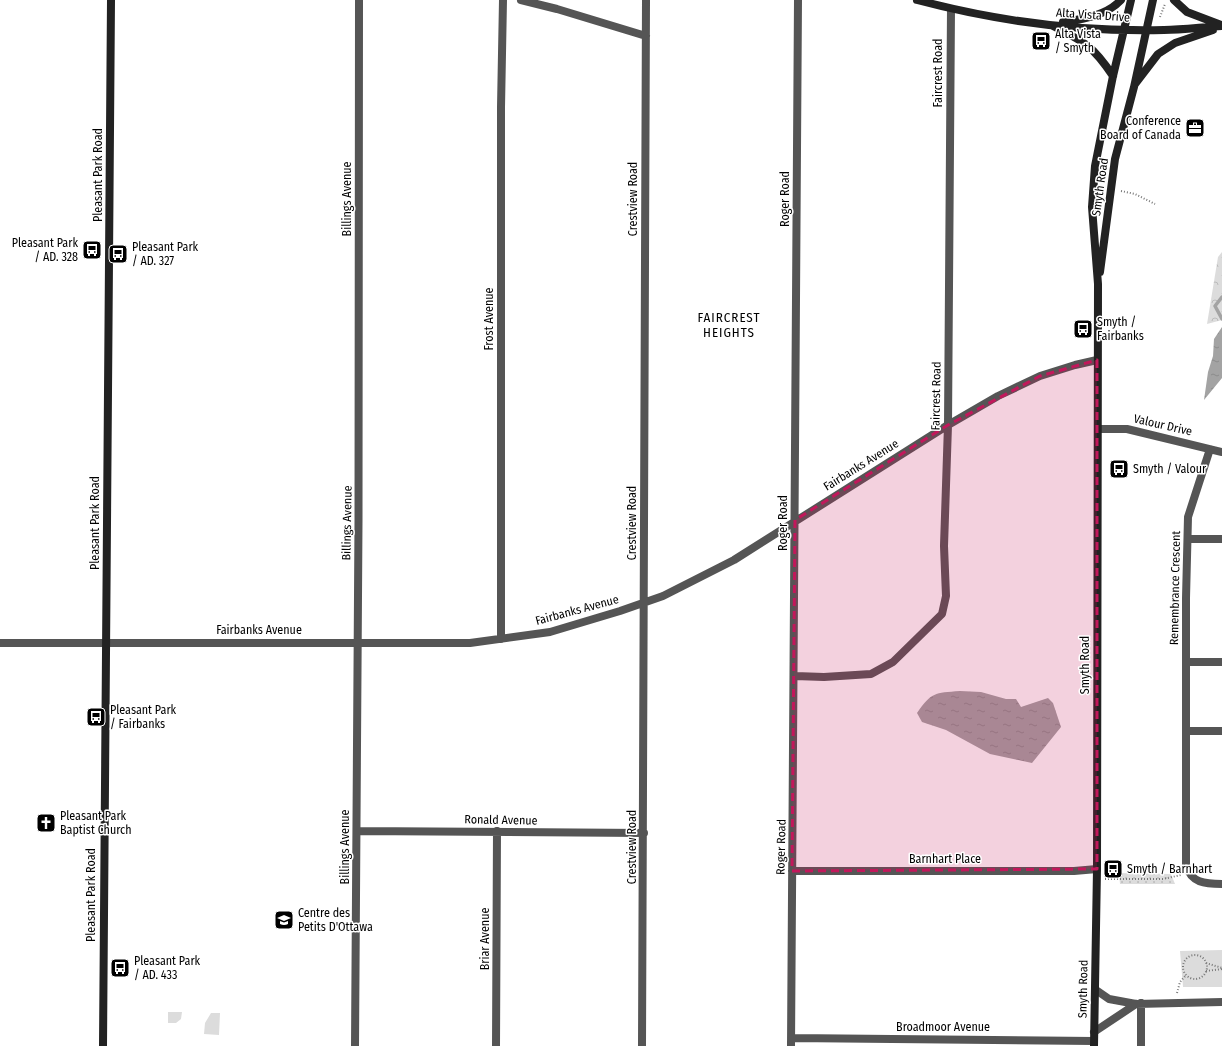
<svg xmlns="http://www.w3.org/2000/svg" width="1222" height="1046" font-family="'Fira Sans Condensed',sans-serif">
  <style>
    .grass { fill: url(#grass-dots) }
    .forest { fill: url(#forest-crowns) }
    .park { fill: #dcdcdc }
    .water { fill: url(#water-ripples) }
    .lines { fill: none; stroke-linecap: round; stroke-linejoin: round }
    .stream { stroke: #a3a3a3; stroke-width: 3.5 }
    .path { stroke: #777; stroke-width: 2; stroke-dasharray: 1 2; stroke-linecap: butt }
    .street { stroke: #555; stroke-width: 8 }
    .secondary { stroke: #222; stroke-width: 8 }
    .marked { fill: #c2185b; fill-opacity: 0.2; stroke: #c2185b; stroke-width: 3; stroke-dasharray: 8 5; stroke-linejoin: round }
    .labels { text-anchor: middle; stroke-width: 3; stroke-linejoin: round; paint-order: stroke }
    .street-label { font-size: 12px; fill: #000; stroke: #fff }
    .poi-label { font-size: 12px; fill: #000; stroke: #fff; text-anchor: start }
    .neighbourhood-label { font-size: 13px; letter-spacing: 1px; fill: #000; stroke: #fff }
  </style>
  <defs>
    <pattern id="grass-dots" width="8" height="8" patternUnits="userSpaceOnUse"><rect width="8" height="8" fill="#dcdcdc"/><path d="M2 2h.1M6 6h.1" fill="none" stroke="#bbb" stroke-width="1.8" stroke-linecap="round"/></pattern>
    <pattern id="forest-crowns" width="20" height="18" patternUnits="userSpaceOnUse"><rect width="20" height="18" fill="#dcdcdc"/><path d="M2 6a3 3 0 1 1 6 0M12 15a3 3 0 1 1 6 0" fill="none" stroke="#bbb"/></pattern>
    <pattern id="water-ripples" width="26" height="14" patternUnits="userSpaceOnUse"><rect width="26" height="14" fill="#a3a3a3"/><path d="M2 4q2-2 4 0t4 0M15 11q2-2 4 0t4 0" fill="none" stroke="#8b8b8b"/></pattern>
  </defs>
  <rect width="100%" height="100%" fill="#fff"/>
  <path class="grass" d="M 1119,873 L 1171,874 L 1175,884 L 1120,884 Z"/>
  <path class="forest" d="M 1222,252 L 1222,320 L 1207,324 L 1218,257 Z"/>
  <path class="park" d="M 1222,950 L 1222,987 L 1183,987 L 1180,951 Z
    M 168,1012 L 182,1012 L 181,1019 L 176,1023 L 168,1023 Z
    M 211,1013 L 220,1013 L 219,1035 L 204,1034 L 205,1023 Z"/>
  <path class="water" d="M 1222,327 L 1222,378 L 1204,400 L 1208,372 L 1213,356 L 1214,339 Z
    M 960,691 L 981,692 L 1006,699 L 1016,699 L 1021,707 L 1048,698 L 1053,703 L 1061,727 L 1032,763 L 990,754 L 946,730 L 922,722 L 917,713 C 932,692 934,693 960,691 Z"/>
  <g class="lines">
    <path class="stream" d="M 1222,297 L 1215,306 L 1222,319"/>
    <path class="path" d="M 1160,17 L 1165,4
      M 1121,191 L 1135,194 L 1155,204
      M 1105,879 L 1163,879 L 1181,875
      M1183 967a12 12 0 1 1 24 0a12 12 0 1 1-24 0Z
      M 1206,963 L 1222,968
      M 1206,971 L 1222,969
      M 1177,993 L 1180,982 L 1186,975"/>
    <path class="street" d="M 521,0 L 557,9 L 646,36
      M 1098,429 L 1127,429 L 1222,452
      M 1210,449 L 1188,517 L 1186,598 L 1186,865 C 1191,883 1205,884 1222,884
      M 1188,539 L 1222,539
      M 501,639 L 501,107 L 503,0
      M 0,643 L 470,643 L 550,632 L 620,611 L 663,596 L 734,560 L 948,425 L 998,396 L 1040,376 L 1075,365 L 1097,360
      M 1186,662 L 1222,662
      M 795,676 L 824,677 L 871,674 L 893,662 L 942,614 L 946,596 L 944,546 L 948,425 L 951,9
      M 1186,731 L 1222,731
      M 357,831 L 644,833
      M 792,871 L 1074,871 L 1097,869
      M 1096,990 L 1109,999 L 1136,1004 L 1222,1002
      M 1094,1032 L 1136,1004
      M 792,1038 L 1094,1041
      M 355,1046 C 359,697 359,349 359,0
      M 496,1046 L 497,831
      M 642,1046 L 646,0
      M 791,1046 L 798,0
      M 1141,1046 L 1141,1003"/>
    <path class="secondary" d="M 917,0 C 996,21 1082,32 1164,30 C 1183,30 1203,27 1222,26
      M 1174,0 L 1187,12 L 1221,25
      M 1063,22 C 1083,19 1106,16 1121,0
      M 1053,26 C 1085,42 1093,46 1113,76
      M 1135,84 L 1158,54 L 1175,43 L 1213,30
      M 1100,272 L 1115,159 L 1134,87 L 1153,0
      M 103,1046 L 111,0
      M 1094,1046 L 1097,869 L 1098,284 L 1092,207 L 1095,166 L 1113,76 L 1131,0"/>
  </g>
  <path class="marked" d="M 1097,360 L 1097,869 L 792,871 L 795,520 L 948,425 L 1040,376 Z"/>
  <defs>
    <g id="bus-square" transform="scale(1)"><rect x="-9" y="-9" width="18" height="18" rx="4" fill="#000" stroke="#fff"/><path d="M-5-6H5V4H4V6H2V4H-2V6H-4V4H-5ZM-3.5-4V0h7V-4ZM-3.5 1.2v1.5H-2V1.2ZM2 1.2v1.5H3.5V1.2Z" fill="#fff"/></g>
    <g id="office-square" transform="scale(1)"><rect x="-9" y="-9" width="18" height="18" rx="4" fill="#000" stroke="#fff"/><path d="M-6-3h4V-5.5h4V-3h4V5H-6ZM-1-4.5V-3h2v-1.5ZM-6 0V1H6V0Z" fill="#fff"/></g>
    <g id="church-square" transform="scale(1)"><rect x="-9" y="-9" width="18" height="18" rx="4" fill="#000" stroke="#fff"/><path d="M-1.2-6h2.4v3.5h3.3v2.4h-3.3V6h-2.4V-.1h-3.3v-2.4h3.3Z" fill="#fff"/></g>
    <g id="school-square" transform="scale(1)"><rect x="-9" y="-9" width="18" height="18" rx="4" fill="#000" stroke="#fff"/><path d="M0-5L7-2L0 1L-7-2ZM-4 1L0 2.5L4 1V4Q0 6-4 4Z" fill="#fff"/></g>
  </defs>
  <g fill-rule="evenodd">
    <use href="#bus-square" x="1041" y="41"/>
    <use href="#office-square" x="1195" y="128"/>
    <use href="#bus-square" x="92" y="250"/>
    <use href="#bus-square" x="118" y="254"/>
    <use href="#bus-square" x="1083" y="329"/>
    <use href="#bus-square" x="1119" y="469"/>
    <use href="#bus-square" x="96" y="717"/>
    <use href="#church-square" x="46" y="823"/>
    <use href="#bus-square" x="1113" y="869"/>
    <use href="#school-square" x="284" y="920"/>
    <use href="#bus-square" x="120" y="968"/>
  </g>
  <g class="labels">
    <g class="street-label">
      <text transform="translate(1093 15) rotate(4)" y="4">Alta Vista Drive</text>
      <text transform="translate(938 73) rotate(-90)" y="4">Faircrest Road</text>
      <text transform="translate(98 175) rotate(-90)" y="4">Pleasant Park Road</text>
      <text transform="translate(1100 187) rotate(-82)" y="4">Smyth Road</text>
      <text transform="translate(347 199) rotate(-90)" y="4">Billings Avenue</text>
      <text transform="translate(633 199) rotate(-90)" y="4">Crestview Road</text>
      <text transform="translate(785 199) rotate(-90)" y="4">Roger Road</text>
      <text transform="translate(489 319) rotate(-90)" y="4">Frost Avenue</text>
      <text transform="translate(936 396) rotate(-89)" y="4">Faircrest Road</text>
      <text transform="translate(1163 425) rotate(13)" y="4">Valour Drive</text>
      <text transform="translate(861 465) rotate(-32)" y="4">Fairbanks Avenue</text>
      <text transform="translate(95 523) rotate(-90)" y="4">Pleasant Park Road</text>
      <text transform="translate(347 523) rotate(-89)" y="4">Billings Avenue</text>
      <text transform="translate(632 523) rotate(-90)" y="4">Crestview Road</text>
      <text transform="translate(783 523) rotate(-90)" y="4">Roger Road</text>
      <text transform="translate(1175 588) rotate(-89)" y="4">Remembrance Crescent</text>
      <text transform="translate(577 610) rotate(-15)" y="4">Fairbanks Avenue</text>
      <text x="259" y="634">Fairbanks Avenue</text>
      <text transform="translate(1085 665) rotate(-90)" y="4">Smyth Road</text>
      <text transform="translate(501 820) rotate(1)" y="4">Ronald Avenue</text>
      <text transform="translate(345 847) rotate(-90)" y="4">Billings Avenue</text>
      <text transform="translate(632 847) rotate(-90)" y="4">Crestview Road</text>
      <text transform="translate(781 847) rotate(-89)" y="4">Roger Road</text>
      <text x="945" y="863">Barnhart Place</text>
      <text transform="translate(91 895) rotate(-90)" y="4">Pleasant Park Road</text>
      <text transform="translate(485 939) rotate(-90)" y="4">Briar Avenue</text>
      <text transform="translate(1083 989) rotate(-89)" y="4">Smyth Road</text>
      <text x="943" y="1031">Broadmoor Avenue</text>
    </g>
    <g class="poi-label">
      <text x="1055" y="38">Alta Vista<tspan x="1055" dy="14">/ Smyth</tspan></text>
      <text x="1181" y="125" text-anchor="end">Conference<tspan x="1181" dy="14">Board of Canada</tspan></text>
      <text x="78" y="247" text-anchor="end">Pleasant Park<tspan x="78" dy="14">/ AD. 328</tspan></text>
      <text x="132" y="251">Pleasant Park<tspan x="132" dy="14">/ AD. 327</tspan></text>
      <text x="1097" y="326">Smyth /<tspan x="1097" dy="14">Fairbanks</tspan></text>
      <text x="1133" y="473">Smyth / Valour</text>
      <text x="110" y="714">Pleasant Park<tspan x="110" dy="14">/ Fairbanks</tspan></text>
      <text x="60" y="820">Pleasant Park<tspan x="60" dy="14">Baptist Church</tspan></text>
      <text x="1127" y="873">Smyth / Barnhart</text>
      <text x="298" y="917">Centre des<tspan x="298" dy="14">Petits D'Ottawa</tspan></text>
      <text x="134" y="965">Pleasant Park<tspan x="134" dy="14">/ AD. 433</tspan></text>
    </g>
    <g class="neighbourhood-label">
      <text x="729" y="322">FAIRCREST<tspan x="729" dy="15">HEIGHTS</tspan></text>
    </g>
  </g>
</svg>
